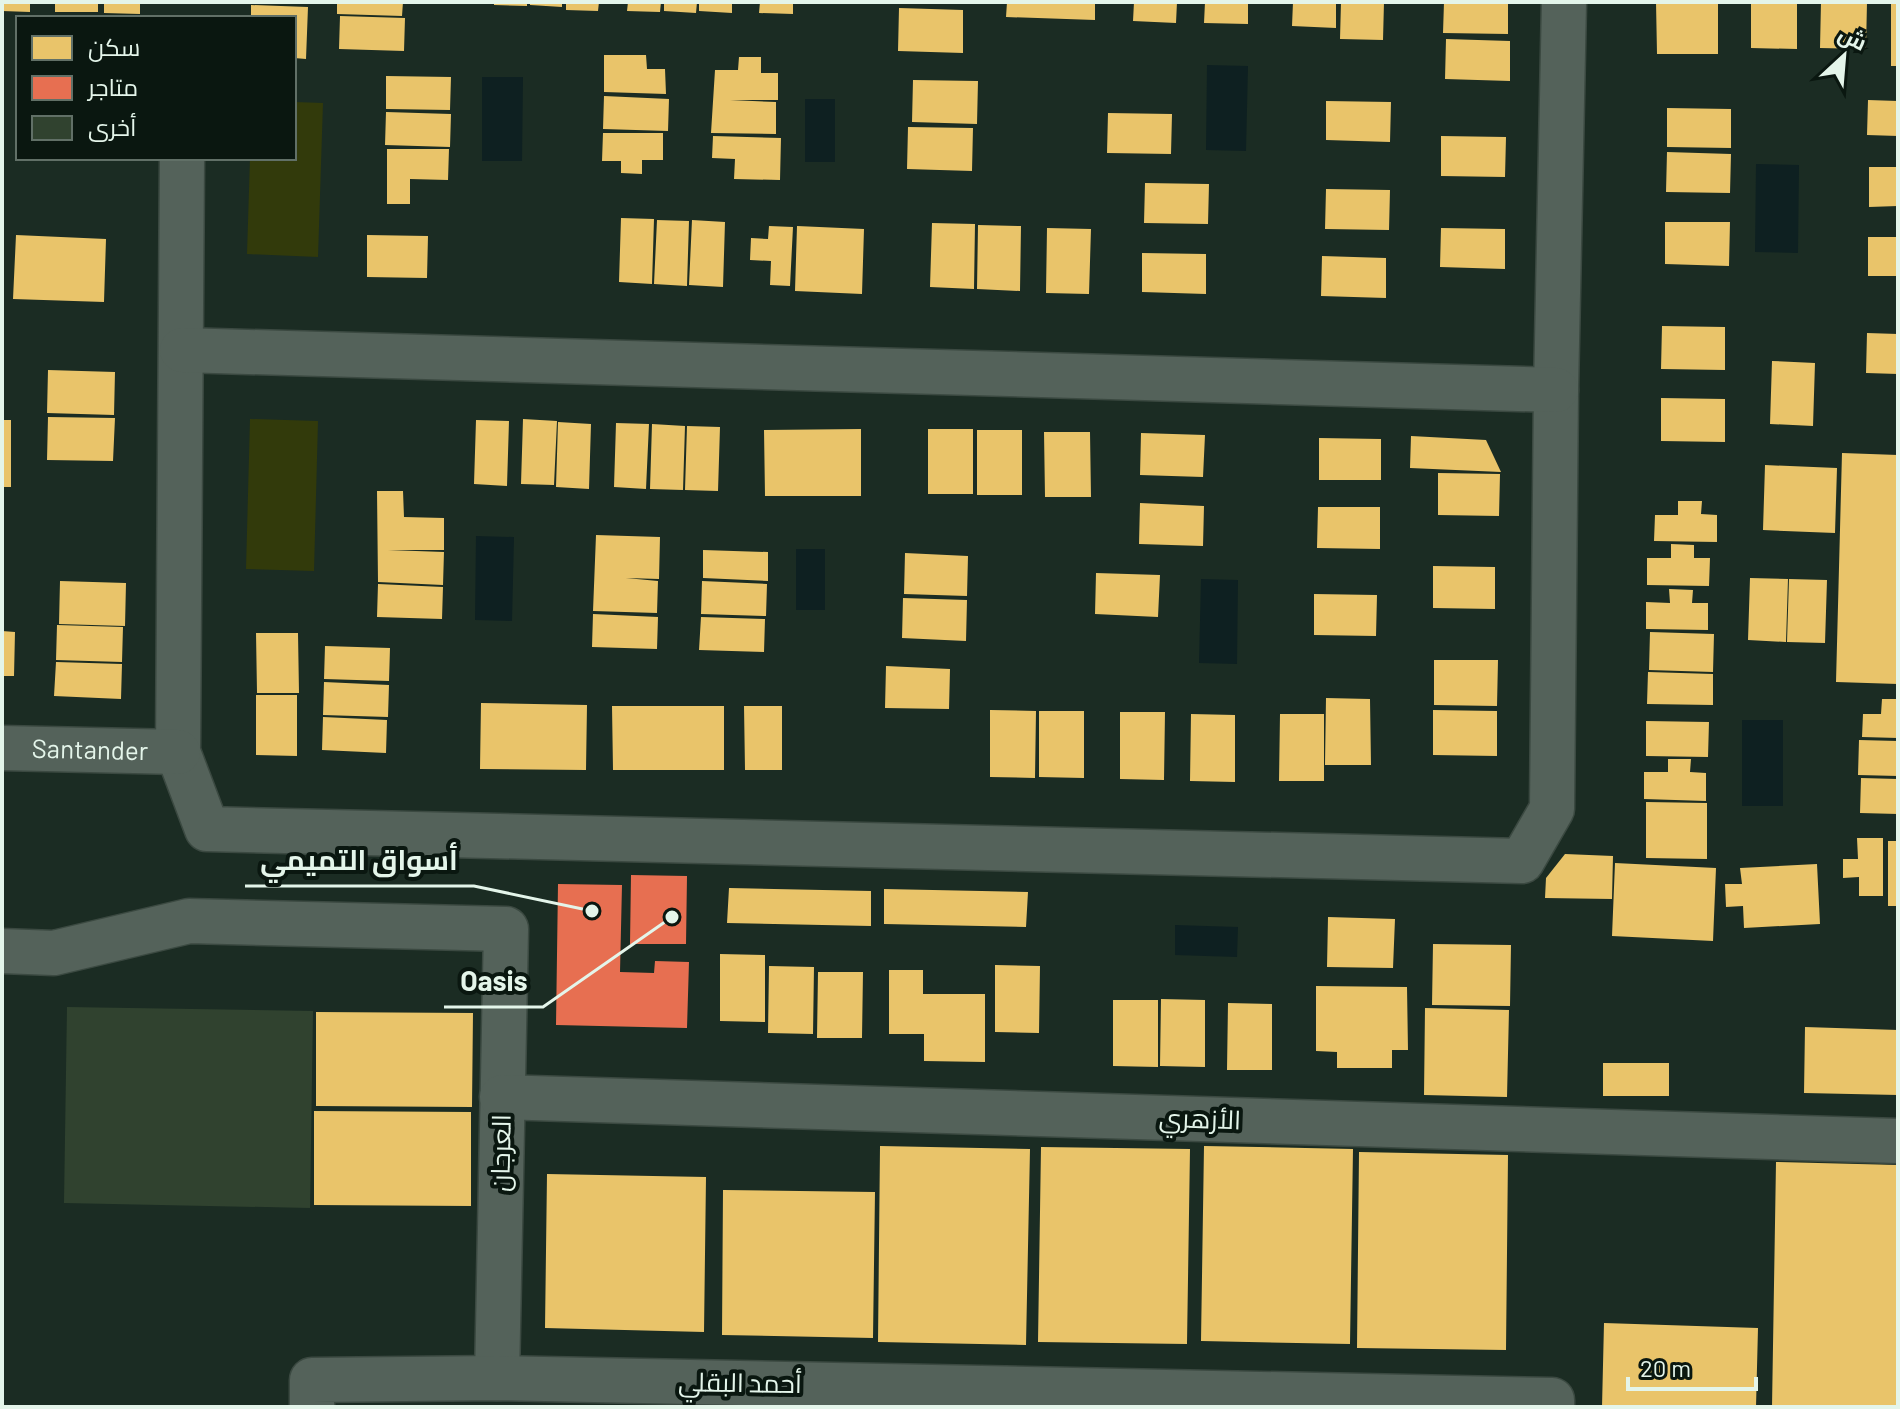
<svg xmlns="http://www.w3.org/2000/svg" width="1900" height="1409" font-family="Barlow,Cairo,sans-serif">
  <style>
    .green { fill: #323a0b }
    .water { fill: #0e2021 }
    .homes { fill: #e9c46a }
    .shops { fill: #e76f51 }
    .building { fill: #30422f }
    .lines { fill: none; stroke-linecap: round; stroke-linejoin: round }
    .minor-casing { stroke: #3b4941; stroke-width: 47 }
    .minor { stroke: #54625a; stroke-width: 44 }
    .labels { text-anchor: middle; stroke-width: 8; stroke-linejoin: round; paint-order: stroke }
    .street-label { font-size: 26px; fill: #e4f5ea; stroke: #0a1710 }
    .leader { fill: none; stroke: #e4f5ea; stroke-width: 3 }
    .callout-dot { fill: #e4f5ea; stroke: #0a1710; stroke-width: 3 }
    .callout-label { font-size: 28px; text-anchor: middle; font-weight: bold; fill: #e4f5ea; stroke: #0a1710; stroke-width: 8; stroke-linejoin: round; paint-order: stroke }
  </style>
  <rect width="100%" height="100%" fill="#1b2c23"/>
  <path class="green" d="M 294,102 L 323,103 L 318,257 L 247,254 L 250,158 L 294,158 Z
    M 250,419 L 318,421 L 314,571 L 246,569 Z"/>
  <path class="water" d="M 1207,65 L 1248,66 L 1246,151 L 1206,150 Z
    M 482,77 L 523,77 L 522,161 L 482,161 Z
    M 805,99 L 835,99 L 835,162 L 805,162 Z
    M 1756,164 L 1799,165 L 1798,253 L 1755,252 Z
    M 476,536 L 514,537 L 512,621 L 475,620 Z
    M 796,549 L 825,549 L 825,610 L 796,610 Z
    M 1201,579 L 1238,580 L 1237,664 L 1199,663 Z
    M 1742,720 L 1783,720 L 1783,806 L 1742,806 Z
    M 1175,925 L 1238,927 L 1237,957 L 1175,955 Z"/>
  <path class="homes" d="M 2,2 L 30,2 L 30,12 L 2,11 Z
    M 55,2 L 98,2 L 98,12 L 55,12 Z
    M 104,2 L 140,2 L 140,14 L 104,13 Z
    M 337,2 L 403,2 L 402,16 L 337,14 Z
    M 494,2 L 527,2 L 527,6 L 494,5 Z
    M 530,2 L 562,2 L 562,7 L 530,5 Z
    M 566,2 L 599,2 L 598,11 L 566,10 Z
    M 628,2 L 661,2 L 660,12 L 627,11 Z
    M 664,2 L 697,2 L 696,13 L 664,11 Z
    M 699,2 L 732,2 L 732,13 L 699,11 Z
    M 760,2 L 793,2 L 793,14 L 759,13 Z
    M 1007,2 L 1095,2 L 1095,20 L 1006,17 Z
    M 1134,2 L 1177,2 L 1176,23 L 1133,21 Z
    M 1205,2 L 1248,2 L 1248,24 L 1204,23 Z
    M 1293,2 L 1336,2 L 1336,28 L 1292,26 Z
    M 1341,2 L 1384,2 L 1383,40 L 1340,39 Z
    M 1444,2 L 1508,2 L 1508,34 L 1443,33 Z
    M 1656,2 L 1718,2 L 1718,54 L 1657,54 Z
    M 1751,2 L 1797,2 L 1797,49 L 1751,48 Z
    M 1821,2 L 1867,2 L 1866,49 L 1820,48 Z
    M 1891,2 L 1898,2 L 1898,66 L 1891,66 Z
    M 251,5 L 308,7 L 306,59 L 294,58 L 294,18 L 251,18 Z
    M 899,8 L 963,10 L 963,53 L 898,51 Z
    M 340,16 L 405,18 L 404,51 L 339,49 Z
    M 1446,39 L 1510,41 L 1510,81 L 1445,79 Z
    M 604,55 L 646,55 L 647,69 L 665,69 L 666,94 L 604,92 Z
    M 739,57 L 761,57 L 761,73 L 778,73 L 778,100 L 730,100 L 776,102 L 776,134 L 711,133 L 715,70 L 738,70 Z
    M 386,76 L 451,77 L 450,110 L 386,109 Z
    M 913,80 L 978,81 L 977,124 L 912,122 Z
    M 604,96 L 669,99 L 668,131 L 603,129 Z
    M 1868,100 L 1898,101 L 1898,136 L 1867,135 Z
    M 1326,101 L 1391,102 L 1390,142 L 1326,140 Z
    M 1667,108 L 1731,109 L 1731,148 L 1667,147 Z
    M 386,112 L 451,114 L 450,147 L 385,145 Z
    M 1108,113 L 1172,114 L 1171,154 L 1107,153 Z
    M 908,127 L 973,128 L 972,171 L 907,169 Z
    M 603,133 L 663,133 L 663,160 L 642,160 L 642,174 L 621,173 L 621,161 L 602,161 Z
    M 713,136 L 781,138 L 780,180 L 734,179 L 735,159 L 712,158 Z
    M 1441,136 L 1506,137 L 1505,177 L 1441,176 Z
    M 387,149 L 449,149 L 448,180 L 410,179 L 410,204 L 387,204 Z
    M 1667,152 L 1731,154 L 1730,193 L 1666,192 Z
    M 1869,167 L 1898,167 L 1898,206 L 1869,207 Z
    M 1145,183 L 1209,184 L 1208,224 L 1144,223 Z
    M 1326,189 L 1390,190 L 1389,230 L 1325,229 Z
    M 621,218 L 654,219 L 652,284 L 619,282 Z
    M 657,220 L 689,221 L 687,286 L 654,284 Z
    M 692,220 L 725,222 L 723,287 L 689,285 Z
    M 1665,222 L 1730,222 L 1729,266 L 1665,264 Z
    M 932,223 L 975,224 L 974,289 L 930,287 Z
    M 978,225 L 1021,226 L 1020,291 L 977,289 Z
    M 769,226 L 793,227 L 790,286 L 770,285 L 771,261 L 750,260 L 751,238 L 768,239 Z
    M 797,226 L 864,229 L 862,294 L 795,291 Z
    M 1047,228 L 1091,229 L 1089,294 L 1046,293 Z
    M 1441,228 L 1505,229 L 1505,269 L 1440,267 Z
    M 16,235 L 106,239 L 104,302 L 13,299 Z
    M 367,235 L 428,236 L 427,278 L 367,277 Z
    M 1868,237 L 1898,237 L 1898,276 L 1868,276 Z
    M 1142,253 L 1206,254 L 1206,294 L 1142,292 Z
    M 1322,256 L 1386,258 L 1386,298 L 1321,296 Z
    M 1662,326 L 1725,327 L 1725,370 L 1661,369 Z
    M 1867,333 L 1898,334 L 1898,374 L 1866,373 Z
    M 1772,361 L 1815,363 L 1813,426 L 1770,424 Z
    M 48,370 L 115,372 L 114,415 L 47,413 Z
    M 1661,398 L 1725,399 L 1725,442 L 1661,441 Z
    M 48,417 L 115,418 L 113,461 L 47,460 Z
    M 523,419 L 557,421 L 554,485 L 521,484 Z
    M 2,420 L 11,420 L 11,487 L 2,487 Z
    M 476,420 L 509,421 L 507,486 L 474,484 Z
    M 558,422 L 591,424 L 589,489 L 556,487 Z
    M 616,423 L 649,424 L 646,489 L 614,487 Z
    M 652,424 L 685,426 L 683,490 L 650,489 Z
    M 687,426 L 720,427 L 718,491 L 685,490 Z
    M 861,429 L 861,496 L 765,496 L 764,430 Z
    M 928,429 L 973,429 L 973,494 L 928,494 Z
    M 977,430 L 1022,430 L 1022,495 L 977,495 Z
    M 1044,432 L 1090,432 L 1091,497 L 1045,497 Z
    M 1141,433 L 1205,435 L 1203,477 L 1140,475 Z
    M 1411,436 L 1486,440 L 1501,472 L 1410,468 Z
    M 1319,438 L 1381,439 L 1381,480 L 1319,480 Z
    M 1842,453 L 1898,455 L 1898,684 L 1836,682 Z
    M 1765,465 L 1837,468 L 1835,533 L 1763,530 Z
    M 1438,473 L 1500,474 L 1499,516 L 1438,515 Z
    M 377,491 L 403,491 L 404,517 L 444,518 L 444,550 L 388,550 L 444,552 L 443,585 L 378,582 Z
    M 1678,501 L 1702,501 L 1701,514 L 1717,515 L 1717,542 L 1654,541 L 1655,515 L 1678,515 Z
    M 1140,503 L 1204,506 L 1203,546 L 1139,544 Z
    M 1318,507 L 1380,507 L 1380,549 L 1317,548 Z
    M 596,535 L 660,537 L 659,579 L 626,578 L 658,581 L 657,613 L 593,611 Z
    M 1671,544 L 1694,545 L 1694,558 L 1710,558 L 1709,586 L 1647,585 L 1647,558 L 1671,558 Z
    M 703,550 L 768,552 L 768,581 L 703,578 Z
    M 905,553 L 968,556 L 967,596 L 904,594 Z
    M 1433,566 L 1495,567 L 1495,609 L 1433,608 Z
    M 1096,573 L 1160,575 L 1158,617 L 1095,614 Z
    M 1750,578 L 1788,579 L 1786,642 L 1748,640 Z
    M 1789,579 L 1827,580 L 1825,643 L 1787,642 Z
    M 60,581 L 126,583 L 125,626 L 59,624 Z
    M 702,581 L 767,584 L 766,616 L 701,614 Z
    M 378,584 L 443,587 L 442,619 L 377,617 Z
    M 1669,589 L 1693,590 L 1692,603 L 1708,603 L 1708,630 L 1646,629 L 1646,602 L 1670,603 Z
    M 1314,594 L 1377,595 L 1376,636 L 1314,635 Z
    M 903,598 L 967,600 L 966,641 L 902,638 Z
    M 593,614 L 658,617 L 657,649 L 592,647 Z
    M 701,617 L 765,619 L 764,652 L 699,650 Z
    M 57,625 L 123,627 L 122,662 L 56,660 Z
    M 2,631 L 15,632 L 14,676 L 2,676 Z
    M 1650,632 L 1714,634 L 1713,672 L 1649,670 Z
    M 256,633 L 298,633 L 299,693 L 257,693 Z
    M 325,646 L 390,648 L 389,681 L 324,679 Z
    M 1434,660 L 1498,660 L 1497,706 L 1434,705 Z
    M 56,662 L 122,664 L 121,699 L 54,696 Z
    M 886,666 L 950,669 L 949,709 L 885,708 Z
    M 1648,672 L 1713,674 L 1713,705 L 1647,704 Z
    M 324,682 L 389,685 L 388,717 L 323,715 Z
    M 256,695 L 297,695 L 297,756 L 256,755 Z
    M 1326,698 L 1370,699 L 1371,765 L 1325,765 Z
    M 1882,699 L 1898,699 L 1898,738 L 1862,737 L 1863,714 L 1881,714 Z
    M 481,703 L 587,705 L 586,770 L 480,769 Z
    M 612,706 L 724,706 L 724,770 L 613,770 Z
    M 744,706 L 782,706 L 782,770 L 745,770 Z
    M 990,710 L 1036,711 L 1035,778 L 990,777 Z
    M 1433,710 L 1497,711 L 1497,756 L 1433,755 Z
    M 1039,711 L 1084,711 L 1084,778 L 1039,777 Z
    M 1120,712 L 1165,712 L 1164,780 L 1120,779 Z
    M 1191,714 L 1235,715 L 1235,782 L 1190,781 Z
    M 1280,714 L 1324,714 L 1324,781 L 1279,781 Z
    M 323,717 L 387,720 L 386,753 L 322,750 Z
    M 1646,721 L 1709,722 L 1708,757 L 1646,756 Z
    M 1859,740 L 1898,741 L 1898,776 L 1858,775 Z
    M 1668,759 L 1691,759 L 1690,772 L 1706,773 L 1706,801 L 1644,799 L 1644,772 L 1668,772 Z
    M 1861,778 L 1898,779 L 1898,814 L 1860,813 Z
    M 1646,802 L 1707,803 L 1707,859 L 1646,858 Z
    M 1857,838 L 1883,838 L 1883,896 L 1859,896 L 1859,877 L 1843,878 L 1843,859 L 1858,859 Z
    M 1888,841 L 1898,841 L 1898,906 L 1888,906 Z
    M 1565,854 L 1613,856 L 1612,899 L 1545,898 L 1546,878 Z
    M 1615,863 L 1716,868 L 1713,941 L 1612,936 Z
    M 1817,864 L 1820,924 L 1744,928 L 1743,906 L 1726,907 L 1725,884 L 1742,884 L 1740,868 Z
    M 729,888 L 871,891 L 871,926 L 727,923 Z
    M 884,889 L 1028,892 L 1026,927 L 884,924 Z
    M 1328,917 L 1395,919 L 1393,968 L 1327,967 Z
    M 1433,944 L 1511,945 L 1510,1006 L 1432,1005 Z
    M 720,954 L 765,955 L 765,1022 L 720,1021 Z
    M 995,965 L 1040,966 L 1039,1033 L 995,1032 Z
    M 769,966 L 814,967 L 813,1034 L 768,1033 Z
    M 889,970 L 923,970 L 923,994 L 985,994 L 985,1062 L 924,1061 L 924,1034 L 889,1034 Z
    M 818,972 L 863,972 L 862,1038 L 817,1038 Z
    M 1316,986 L 1407,987 L 1408,1050 L 1392,1050 L 1392,1068 L 1337,1068 L 1337,1052 L 1316,1051 Z
    M 1161,999 L 1205,1000 L 1205,1067 L 1160,1066 Z
    M 1113,1000 L 1158,1000 L 1158,1067 L 1113,1066 Z
    M 1228,1003 L 1272,1004 L 1272,1070 L 1227,1070 Z
    M 1425,1008 L 1509,1010 L 1507,1097 L 1424,1095 Z
    M 316,1012 L 473,1013 L 472,1107 L 316,1106 Z
    M 1805,1027 L 1898,1030 L 1898,1095 L 1804,1093 Z
    M 1603,1063 L 1669,1063 L 1669,1096 L 1603,1096 Z
    M 314,1111 L 471,1112 L 471,1206 L 314,1205 Z
    M 880,1146 L 1030,1149 L 1026,1345 L 878,1342 Z
    M 1204,1146 L 1353,1149 L 1350,1344 L 1201,1341 Z
    M 1041,1147 L 1190,1149 L 1187,1344 L 1038,1342 Z
    M 1359,1152 L 1508,1155 L 1506,1350 L 1357,1348 Z
    M 1776,1162 L 1898,1165 L 1898,1407 L 1772,1407 Z
    M 547,1174 L 706,1177 L 704,1332 L 545,1328 Z
    M 723,1190 L 875,1192 L 873,1338 L 722,1335 Z
    M 1604,1323 L 1758,1328 L 1756,1407 L 1602,1407 Z"/>
  <path class="shops" d="M 631,875 L 687,876 L 686,944 L 630,944 Z
    M 558,884 L 622,885 L 620,972 L 654,973 L 655,961 L 689,962 L 687,1028 L 556,1025 Z"/>
  <path class="building" d="M 67,1007 L 313,1011 L 310,1208 L 64,1203 Z"/>
  <g class="lines">
    <g class="minor-casing">
      <g id="minor">
        <path d="M 182,158 L 178,752 L 207,829 L 1522,861 L 1552,809 L 1556,390 L 1564,2"/>
        <path d="M 182,350 L 1556,390"/>
        <path id="s1" d="M 2,748 L 178,752"/>
        <path d="M 2,951 L 54,953 L 189,921 L 506,929 L 497,1378"/>
        <path d="M 502,1097 L 1898,1141"/>
        <path d="M 312,1407 L 312,1380 L 497,1378 L 1552,1400 L 1552,1407"/>
      </g>
    </g>
    <use href="#minor" class="minor"/>
  </g>
  <g class="labels">
    <g class="street-label">
      <text dy="9" stroke="none"><textPath href="#s1" startOffset="88">Santander</textPath></text>
      <text transform="translate(1200 1119) rotate(2)" y="9">الأزهري</text>
      <text transform="translate(501 1153) rotate(-89)" y="9">العرجان</text>
      <text transform="translate(740 1383) rotate(1)" y="9">أحمد البقلي</text>
    </g>
  </g>
  <path class="leader" d="M592 911L474 886H245M672 917L543 1007H444"/>
  <g class="callout-dot">
    <circle cx="592" cy="911" r="8"/>
    <circle cx="672" cy="917" r="8"/>
  </g>
  <g class="callout-label">
    <text x="359" y="870">أسواق التميمي</text>
    <text x="494" y="991">Oasis</text>
  </g>
  <rect width="1900" height="1409" fill="none" stroke="#e4f5ea" stroke-width="8"/>
  <rect x="16" y="16" width="280" height="144" fill="#0a1710" stroke="#617067" stroke-width="2"/>
  <rect x="32" y="36" width="40" height="24" fill="#e9c46a" stroke="#617067" stroke-width="2"/>
  <text x="88" y="56" font-size="24" fill="#e4f5ea">سكن</text>
  <rect x="32" y="76" width="40" height="24" fill="#e76f51" stroke="#617067" stroke-width="2"/>
  <text x="88" y="96" font-size="24" fill="#e4f5ea">متاجر</text>
  <rect x="32" y="116" width="40" height="24" fill="#30422f" stroke="#617067" stroke-width="2"/>
  <text x="88" y="136" font-size="24" fill="#e4f5ea">أخرى</text>
  <g transform="translate(1844 56) rotate(26)" stroke="#0a1710" stroke-width="6" paint-order="stroke">
  <path d="M0-6L14 30L0 20L-14 30Z" fill="#e4f5ea"/>
  <text y="-12" font-size="22" font-weight="bold" text-anchor="middle" fill="#e4f5ea">ش</text>
  </g>
  <path d="M1628 1377v12h128v-12" fill="none" stroke="#e4f5ea" stroke-width="4"/>
  <text x="1640" y="1377" font-size="24" fill="#e4f5ea" stroke="#0a1710" stroke-width="6" paint-order="stroke">20 m</text>
</svg>
